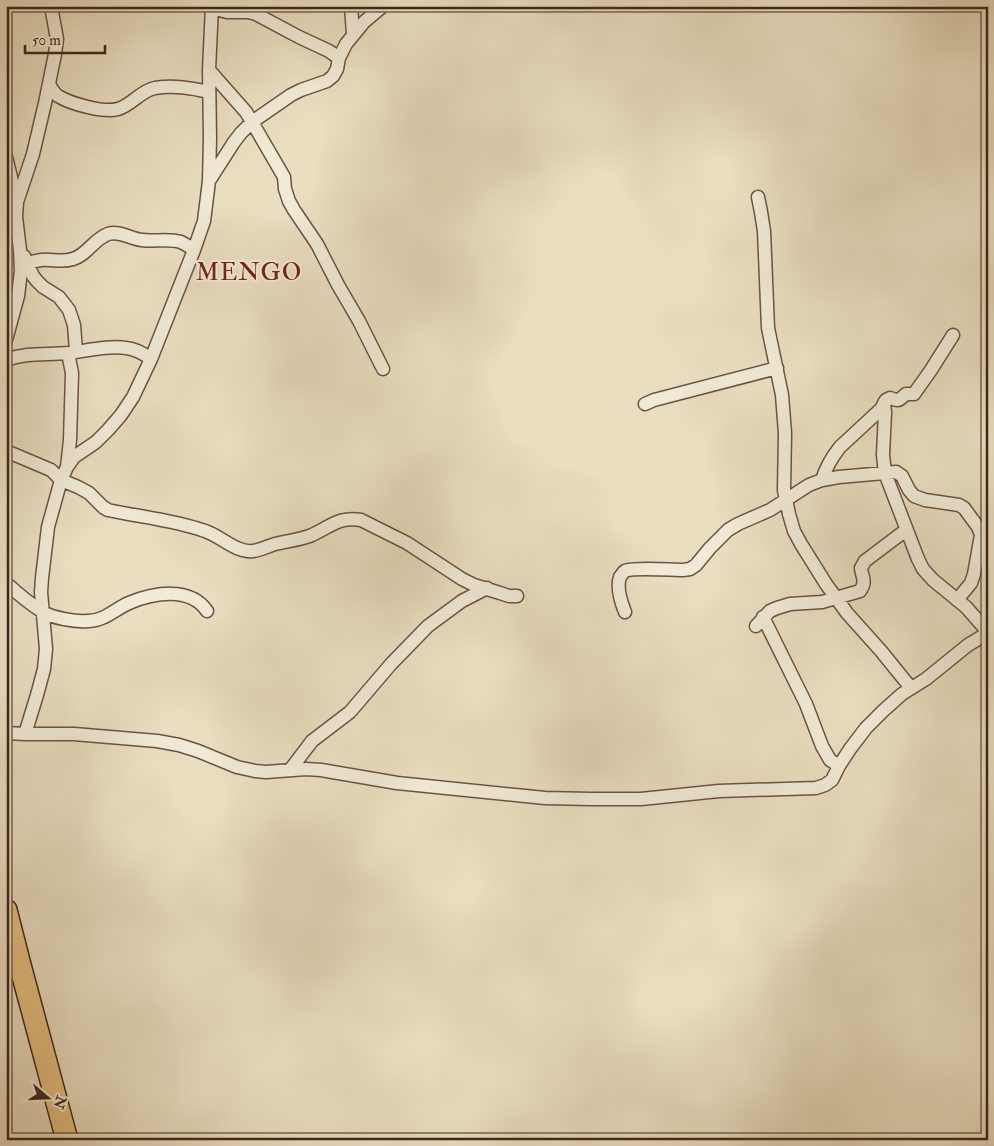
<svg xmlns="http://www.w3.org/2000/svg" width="994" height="1146" font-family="'IM FELL Double Pica',serif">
<rect width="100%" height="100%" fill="#e9dec0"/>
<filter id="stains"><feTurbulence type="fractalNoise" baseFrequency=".004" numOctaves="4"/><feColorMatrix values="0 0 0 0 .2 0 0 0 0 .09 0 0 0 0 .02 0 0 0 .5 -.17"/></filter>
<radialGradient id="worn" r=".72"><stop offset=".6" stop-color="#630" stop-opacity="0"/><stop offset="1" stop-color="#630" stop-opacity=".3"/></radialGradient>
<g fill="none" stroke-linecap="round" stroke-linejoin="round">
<g stroke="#695444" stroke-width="15">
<path id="minor" d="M 351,6 L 353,34
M 212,8 L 227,12 L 248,12 L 256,14 L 299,37 L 329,51 L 339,58
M 209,70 L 246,112 L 252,122 L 284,177 L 285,189 L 289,201 L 294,210 L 317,244 L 338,285 L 359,321 L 383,369
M 49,84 C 51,88 54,93 58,96 C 71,104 104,113 118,109 C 132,105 140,91 155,88 C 174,85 191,88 209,92
M 6,157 L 17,202
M 209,181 L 234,142 L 241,133 L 252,122 L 291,95 L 301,90 L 327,81 L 333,76 L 337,69 L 339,58 L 346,44 L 364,22 L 383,6
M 758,197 L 761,212 L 764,231 L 768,328 L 782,395 L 785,433 L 784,490 L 789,514 L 794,531 L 801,544 L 826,584 L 847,613 L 881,651 L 911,688
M 24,256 L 33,276 L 37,281 L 43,287 L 59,297 L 69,310 L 74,325 L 76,351
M 28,264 C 45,255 57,264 73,259 C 87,255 94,239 108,234 C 119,230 131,239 142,240 C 154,242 168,238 181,242 C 185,244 190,247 194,250
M 6,340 L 18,296 L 21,271 L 20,250 L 16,217 L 17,202 L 33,154 L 45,103 L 55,54 L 57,39 L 51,6
M 6,360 C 28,352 45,355 68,353 C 85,351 110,345 126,348 C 136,349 143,353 151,359
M 884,403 L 885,412 L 883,455 L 885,473 L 918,559 L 923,569 L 933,580 L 966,607 L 988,632
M 645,404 L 654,400 L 777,368
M 6,451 L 51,470 L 61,480 L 78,487 L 89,493 L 103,507 L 108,510 C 140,517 174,520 205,531 C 221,536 236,553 253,551 C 261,550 268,546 275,544 C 287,541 300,540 312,535 C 330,527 339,516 361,520 L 407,543 L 462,579 L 474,585 L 500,593 L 509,596 L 517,596
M 67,467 L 70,440 L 72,373 L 68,353
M 822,480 C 826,467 832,457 840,447 L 881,409 L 886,400 L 890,398 C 901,402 898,400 906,394 L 914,394 L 931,370 L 953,335
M 6,583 C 17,593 30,604 43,612 C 53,618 75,622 88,621 C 104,621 115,609 129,603 C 153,593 190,586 207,611
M 625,612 C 621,602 616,588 620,577 C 621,576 623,572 625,571 C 634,567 671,570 683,570 L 690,569 L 696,565 L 710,548 L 728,530 L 738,524 L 770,510 L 809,485 L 822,480 L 839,477 L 896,472 L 902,476 L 909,490 L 914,496 L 925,500 L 959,505 L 964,508 L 978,527 L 981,535 L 974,574 L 971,583 L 957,600
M 763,617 L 806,704 L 822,746 L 830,760 L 839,766
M 756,626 L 770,611 L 777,608 L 790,604 L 822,602 L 860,591 C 867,581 862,578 861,568 L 865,561 L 906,530
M 6,733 L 25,734 L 74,734 L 157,741 L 179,745 L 198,751 L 237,767 L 255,771 L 266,772 L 306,769 L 321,770 L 397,783 L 545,798 L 591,799 L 641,799 L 719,791 L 816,788 L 825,785 L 832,780 L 839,766 L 850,749 L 866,728 L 883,711 L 902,694 L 926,679 L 968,645 L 988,633
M 25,734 L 37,695 L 44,669 L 46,649 L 41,592 L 42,578 L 48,527 L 61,480 L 67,467 L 74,457 L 96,442 L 108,430 L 121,415 L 133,397 L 151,359 L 194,250 L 204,221 L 209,181 L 210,138 L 209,70 L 212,6
M 290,770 L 312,741 L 350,712 L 391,664 L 428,626 L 462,601 L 487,588
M 6,974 L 20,965"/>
</g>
<g stroke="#3e261b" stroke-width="24">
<path id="trunk" d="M 6,910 L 20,965 L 67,1140"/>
</g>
<use href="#minor" stroke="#f1ead6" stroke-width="12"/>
<use href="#trunk" stroke="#e4bf80" stroke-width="21"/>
</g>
<g text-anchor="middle" stroke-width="4" stroke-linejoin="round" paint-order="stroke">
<g font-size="24" letter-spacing="1" fill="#7a1f14" stroke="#f1ead6">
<text x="249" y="280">MENGO</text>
</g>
</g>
<rect width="994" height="1146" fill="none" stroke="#e9dec0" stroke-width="25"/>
<rect x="8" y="8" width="979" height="1131" fill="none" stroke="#3e261b" stroke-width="2.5"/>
<rect x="12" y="12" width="969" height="1121" fill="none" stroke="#3e261b"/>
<g transform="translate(48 1098) rotate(109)" stroke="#f1ead6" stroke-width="4" paint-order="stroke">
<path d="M0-4L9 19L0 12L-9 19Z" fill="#3e261b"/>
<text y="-8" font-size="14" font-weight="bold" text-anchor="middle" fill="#3e261b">N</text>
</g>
<path d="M25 45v8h80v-8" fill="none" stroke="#3e261b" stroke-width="2.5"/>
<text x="32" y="45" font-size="15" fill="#3e261b" stroke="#f1ead6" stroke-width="4" paint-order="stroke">50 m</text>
<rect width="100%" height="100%" filter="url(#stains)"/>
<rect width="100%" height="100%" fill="url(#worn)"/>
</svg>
